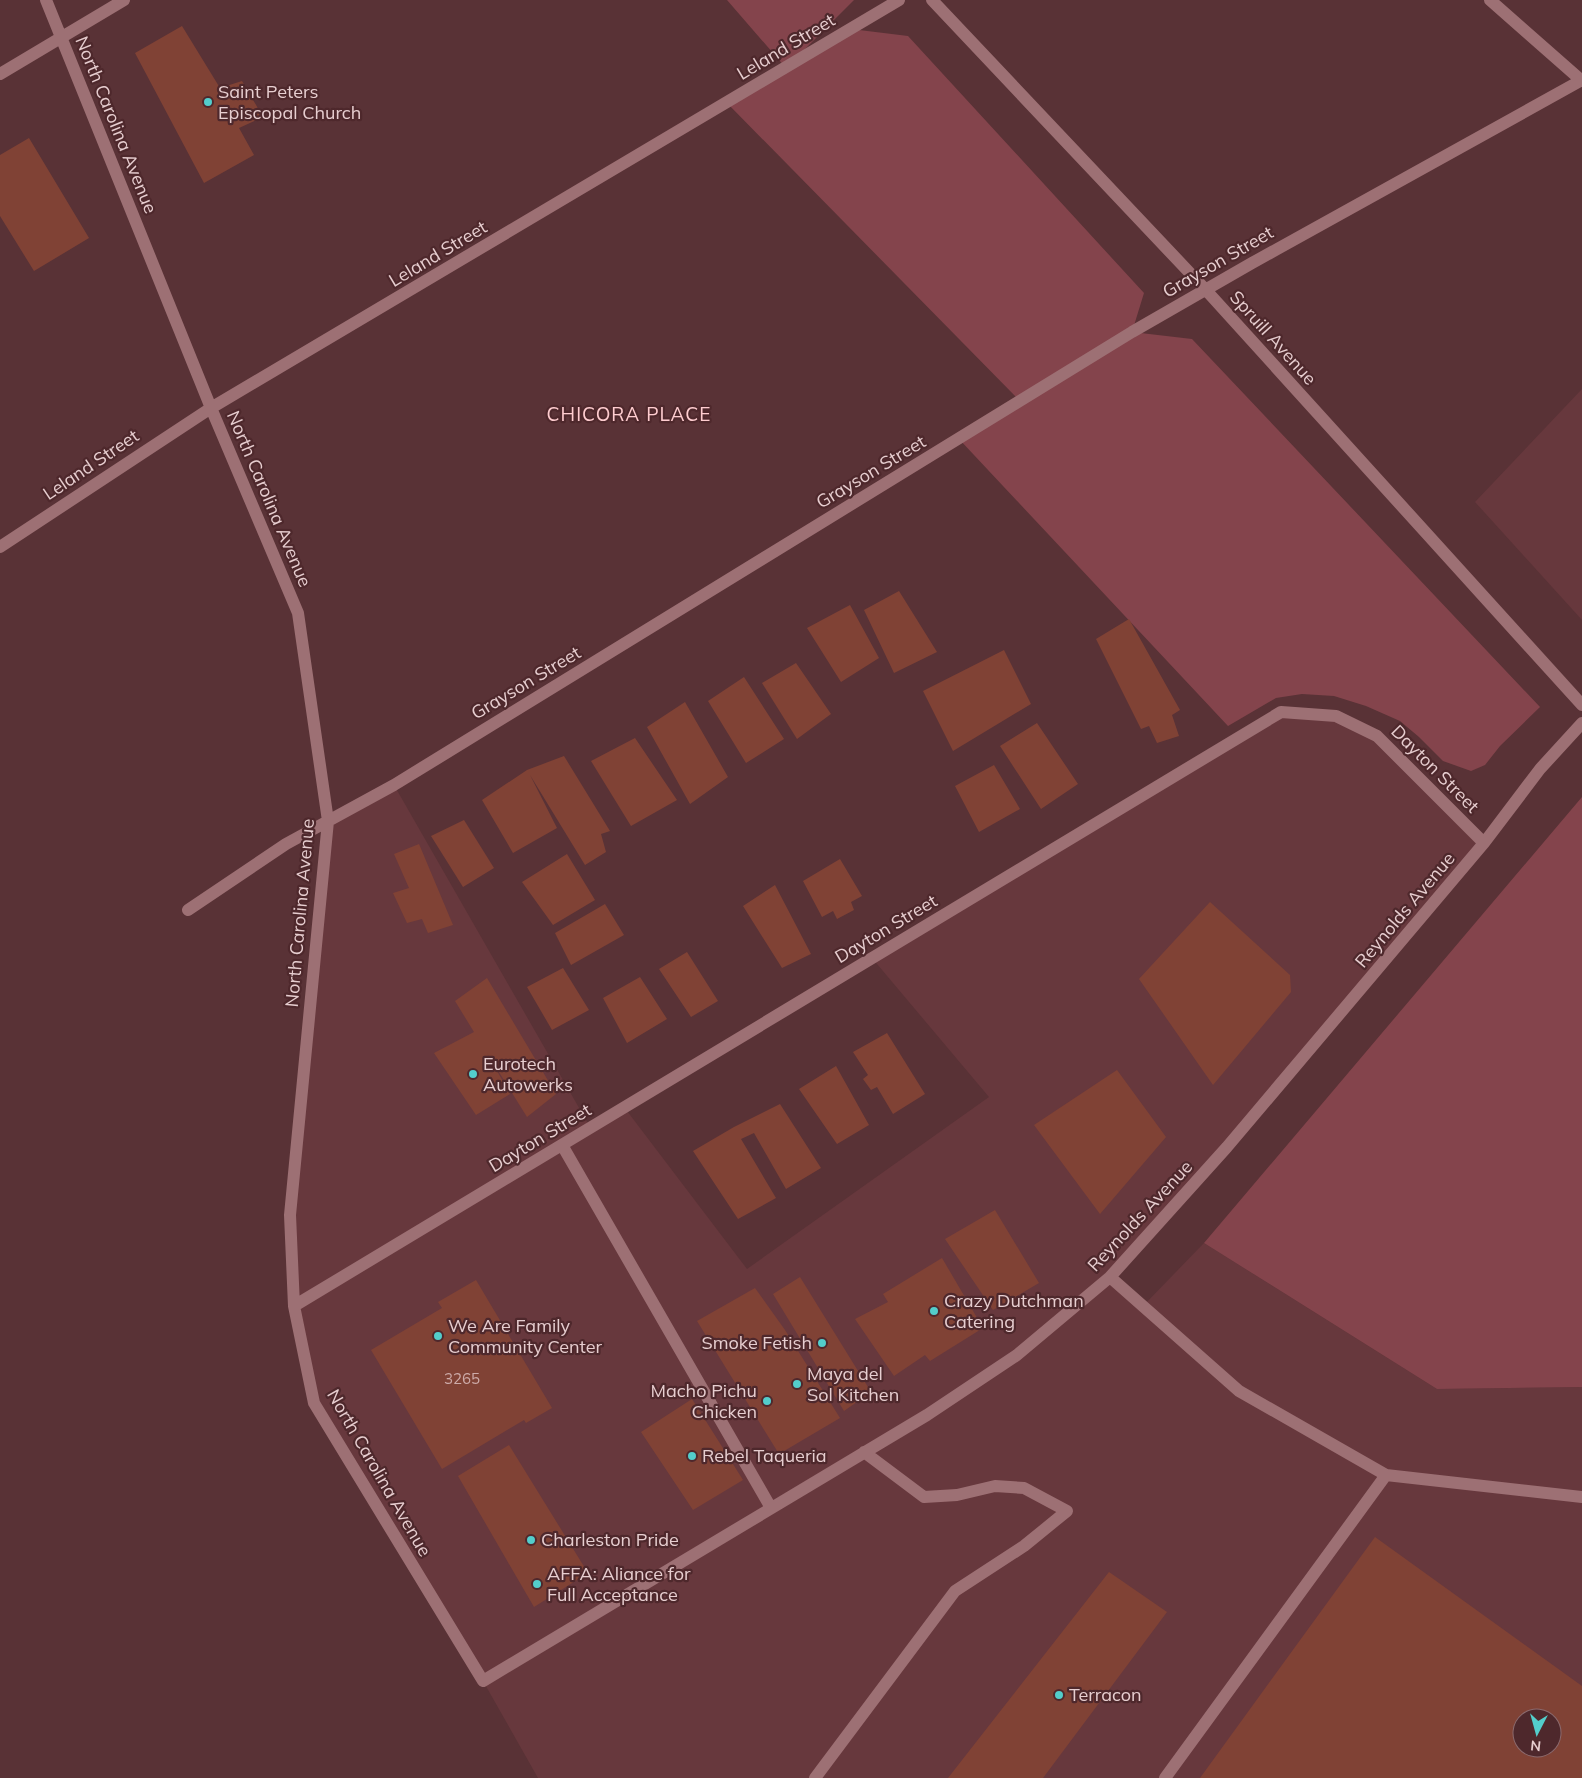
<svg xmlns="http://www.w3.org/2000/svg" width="1582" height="1778" font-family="Mulish,sans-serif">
<rect width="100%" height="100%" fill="#593236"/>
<path fill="#67383d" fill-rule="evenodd" d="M 1582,389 L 1582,620 L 1475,502 Z
M 1281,712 L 1336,716 L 1377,736 L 1484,843 L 1110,1277 L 1143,1306 L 1204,1243 L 1437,1389 L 1582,1387 L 1582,1778 L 538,1778 L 483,1681 L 314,1403 L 302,1344 L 290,1215 L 328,821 L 394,785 L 590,1127 L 624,1107 L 747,1269 L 989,1097 L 872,958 ZM 1522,1718 L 1552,1718 L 1552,1748 L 1522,1748 Z"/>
<path fill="#84444c" d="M 727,0 L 854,0 L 788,66 L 851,29 L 908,36 L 1144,293 L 1132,332 L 1192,339 L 1540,707 L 1500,746 L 1485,765 L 1471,771 L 1443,761 L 1419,737 L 1400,721 L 1366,706 L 1334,696 L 1302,694 L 1276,698 L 1228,726 L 959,439 L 1020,401 L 727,103 L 786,68 Z
M 1582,797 L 1582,1387 L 1437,1389 L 1204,1243 Z"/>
<path fill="#804235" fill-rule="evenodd" d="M 182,26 L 220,88 L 242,81 L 263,117 L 239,128 L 254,155 L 204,183 L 135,53 Z
M 29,138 L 89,238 L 34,271 L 0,216 L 0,155 Z
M 899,591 L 937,652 L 894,673 L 864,610 Z
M 850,605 L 879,658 L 841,682 L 807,628 Z
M 1129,619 L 1180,710 L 1172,715 L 1179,736 L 1157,743 L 1149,726 L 1141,729 L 1096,639 Z
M 1004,650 L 1031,704 L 953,751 L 923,691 Z
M 796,663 L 831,714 L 797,739 L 762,683 Z
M 744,677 L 784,739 L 746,763 L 708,701 Z
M 685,702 L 728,777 L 690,804 L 647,727 Z
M 1037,723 L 1078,784 L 1041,809 L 1000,746 Z
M 635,738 L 677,800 L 631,826 L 591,761 Z
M 564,756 L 610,831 L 601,834 L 606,852 L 585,865 L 530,775 L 557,828 L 513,853 L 482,800 L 527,770 Z
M 994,765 L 1020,809 L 979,832 L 955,786 Z
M 464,820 L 494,868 L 463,887 L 431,836 Z
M 419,844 L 453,925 L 428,933 L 422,919 L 407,923 L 393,893 L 409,888 L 394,854 Z
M 567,854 L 595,900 L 553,925 L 522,882 Z
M 840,859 L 862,896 L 851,902 L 854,910 L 837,919 L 833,911 L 822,917 L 803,881 Z
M 775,885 L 811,954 L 782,968 L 743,906 Z
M 1210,902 L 1290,975 L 1291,992 L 1213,1085 L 1139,979 Z
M 605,904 L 624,935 L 571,965 L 555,933 Z
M 687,952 L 718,1001 L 691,1017 L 659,969 Z
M 563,968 L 589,1010 L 552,1030 L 527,987 Z
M 640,977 L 667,1019 L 627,1043 L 603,998 Z
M 487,978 L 556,1094 L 527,1117 L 487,1053 L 510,1094 L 476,1115 L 434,1053 L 474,1032 L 455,1001 Z
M 887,1033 L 925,1094 L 893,1114 L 877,1087 L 871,1090 L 863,1079 L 868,1075 L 853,1052 Z
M 836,1066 L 869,1125 L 837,1144 L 799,1089 Z
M 1117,1070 L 1166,1137 L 1100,1214 L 1034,1125 Z
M 780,1104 L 821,1168 L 786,1189 L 754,1133 L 741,1139 L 776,1198 L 738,1219 L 693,1151 L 734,1127 Z
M 995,1210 L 1039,1283 L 993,1310 L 945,1239 Z
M 942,1258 L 983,1328 L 930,1361 L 925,1355 L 894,1376 L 855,1319 L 888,1302 L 883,1294 Z
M 800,1277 L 871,1392 L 844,1411 L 773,1294 Z
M 476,1280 L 552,1408 L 526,1423 L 524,1420 L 442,1469 L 371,1350 L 442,1308 L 438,1302 Z
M 755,1288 L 785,1330 L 840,1418 L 779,1454 L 697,1321 Z
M 692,1399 L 743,1480 L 693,1510 L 641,1432 Z
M 509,1445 L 588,1573 L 534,1607 L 458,1476 Z
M 1375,1537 L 1582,1686 L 1582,1778 L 1200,1778 ZM 1522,1718 L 1552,1718 L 1552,1748 L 1522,1748 Z
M 1109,1572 L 1167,1612 L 1043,1778 L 948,1778 Z"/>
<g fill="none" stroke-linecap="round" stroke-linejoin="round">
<path stroke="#9d7074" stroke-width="12" d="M 46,0 L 211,408 L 298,613 L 328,821 L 290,1215 L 294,1306 L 314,1403 L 483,1681 L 927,1415 L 1017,1355 L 1110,1277 L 1227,1147 L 1484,843 L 1540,769 L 1582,723
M 932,0 L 1205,289 L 1582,705
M 1490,0 L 1582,81
M 0,74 L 124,0
M 0,547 L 211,408 L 899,0
M 188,910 L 286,844 L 394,785 L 1132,332 L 1252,263 L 1582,80
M 562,1145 L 771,1508
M 1110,1277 L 1239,1391 L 1386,1475 L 1582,1497
M 294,1306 L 1281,712 L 1336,716 L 1377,736 L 1484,843
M 815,1778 L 955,1591 L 1024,1546 L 1067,1511 L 1024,1488 L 995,1486 L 957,1495 L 924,1497 L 864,1452
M 1165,1778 L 1386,1475"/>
</g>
<g fill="#53cdcb" stroke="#4e282c" stroke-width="2">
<circle cx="208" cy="102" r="5"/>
<circle cx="473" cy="1074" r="5"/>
<circle cx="934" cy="1311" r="5"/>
<circle cx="438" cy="1336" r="5"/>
<circle cx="822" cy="1343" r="5"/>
<circle cx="797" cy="1384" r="5"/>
<circle cx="767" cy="1401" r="5"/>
<circle cx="692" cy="1456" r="5"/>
<circle cx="531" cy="1540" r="5"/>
<circle cx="537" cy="1584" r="5"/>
<circle cx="1059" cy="1695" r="5"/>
</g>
<g text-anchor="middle" stroke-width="4.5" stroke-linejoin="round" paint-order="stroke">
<g font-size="15" fill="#cdaba9">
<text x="462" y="1384">3265</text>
</g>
<g font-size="18" fill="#e7ced0" stroke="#4e282c">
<text transform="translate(786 47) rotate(-31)" y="6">Leland Street</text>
<text transform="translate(116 125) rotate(68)" y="6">North Carolina Avenue</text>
<text transform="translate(438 254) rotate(-31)" y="6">Leland Street</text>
<text transform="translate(1218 262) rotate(-30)" y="6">Grayson Street</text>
<text transform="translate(1273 338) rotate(48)" y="6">Spruill Avenue</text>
<text transform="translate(91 465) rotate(-34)" y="6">Leland Street</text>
<text transform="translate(871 472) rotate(-31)" y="6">Grayson Street</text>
<text transform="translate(269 499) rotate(67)" y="6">North Carolina Avenue</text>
<text transform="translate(526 683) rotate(-31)" y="6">Grayson Street</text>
<text transform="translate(1435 769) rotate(45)" y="6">Dayton Street</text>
<text transform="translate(1405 910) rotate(-50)" y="6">Reynolds Avenue</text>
<text transform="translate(300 913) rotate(-85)" y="6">North Carolina Avenue</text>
<text transform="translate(886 929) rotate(-31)" y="6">Dayton Street</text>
<text transform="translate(540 1138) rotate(-31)" y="6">Dayton Street</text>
<text transform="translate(1140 1216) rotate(-47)" y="6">Reynolds Avenue</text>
<text transform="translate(379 1473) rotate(60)" y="6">North Carolina Avenue</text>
</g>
<g font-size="18" fill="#e7ced0" stroke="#4e282c" text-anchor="start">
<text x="218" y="98">Saint Peters<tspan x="218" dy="21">Episcopal Church</tspan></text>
<text x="483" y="1070">Eurotech<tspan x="483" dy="21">Autowerks</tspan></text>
<text x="944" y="1307">Crazy Dutchman<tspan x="944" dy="21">Catering</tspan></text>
<text x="448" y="1332">We Are Family<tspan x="448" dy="21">Community Center</tspan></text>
<text x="812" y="1349" text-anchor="end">Smoke Fetish</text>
<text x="807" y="1380">Maya del<tspan x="807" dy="21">Sol Kitchen</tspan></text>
<text x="757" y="1397" text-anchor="end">Macho Pichu<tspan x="757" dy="21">Chicken</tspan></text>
<text x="702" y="1462">Rebel Taqueria</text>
<text x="541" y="1546">Charleston Pride</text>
<text x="547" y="1580">AFFA: Aliance for<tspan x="547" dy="21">Full Acceptance</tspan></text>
<text x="1069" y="1701">Terracon</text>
</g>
<g font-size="19" letter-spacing="1" fill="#ffcdd0" stroke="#4e282c">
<text x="629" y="421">CHICORA PLACE</text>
</g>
</g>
<g transform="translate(1537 1733) rotate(186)"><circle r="24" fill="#4e282c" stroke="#8b6a6e"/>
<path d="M0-4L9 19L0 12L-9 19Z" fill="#53cdcb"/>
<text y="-8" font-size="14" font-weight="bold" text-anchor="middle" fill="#e7ced0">N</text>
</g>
</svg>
